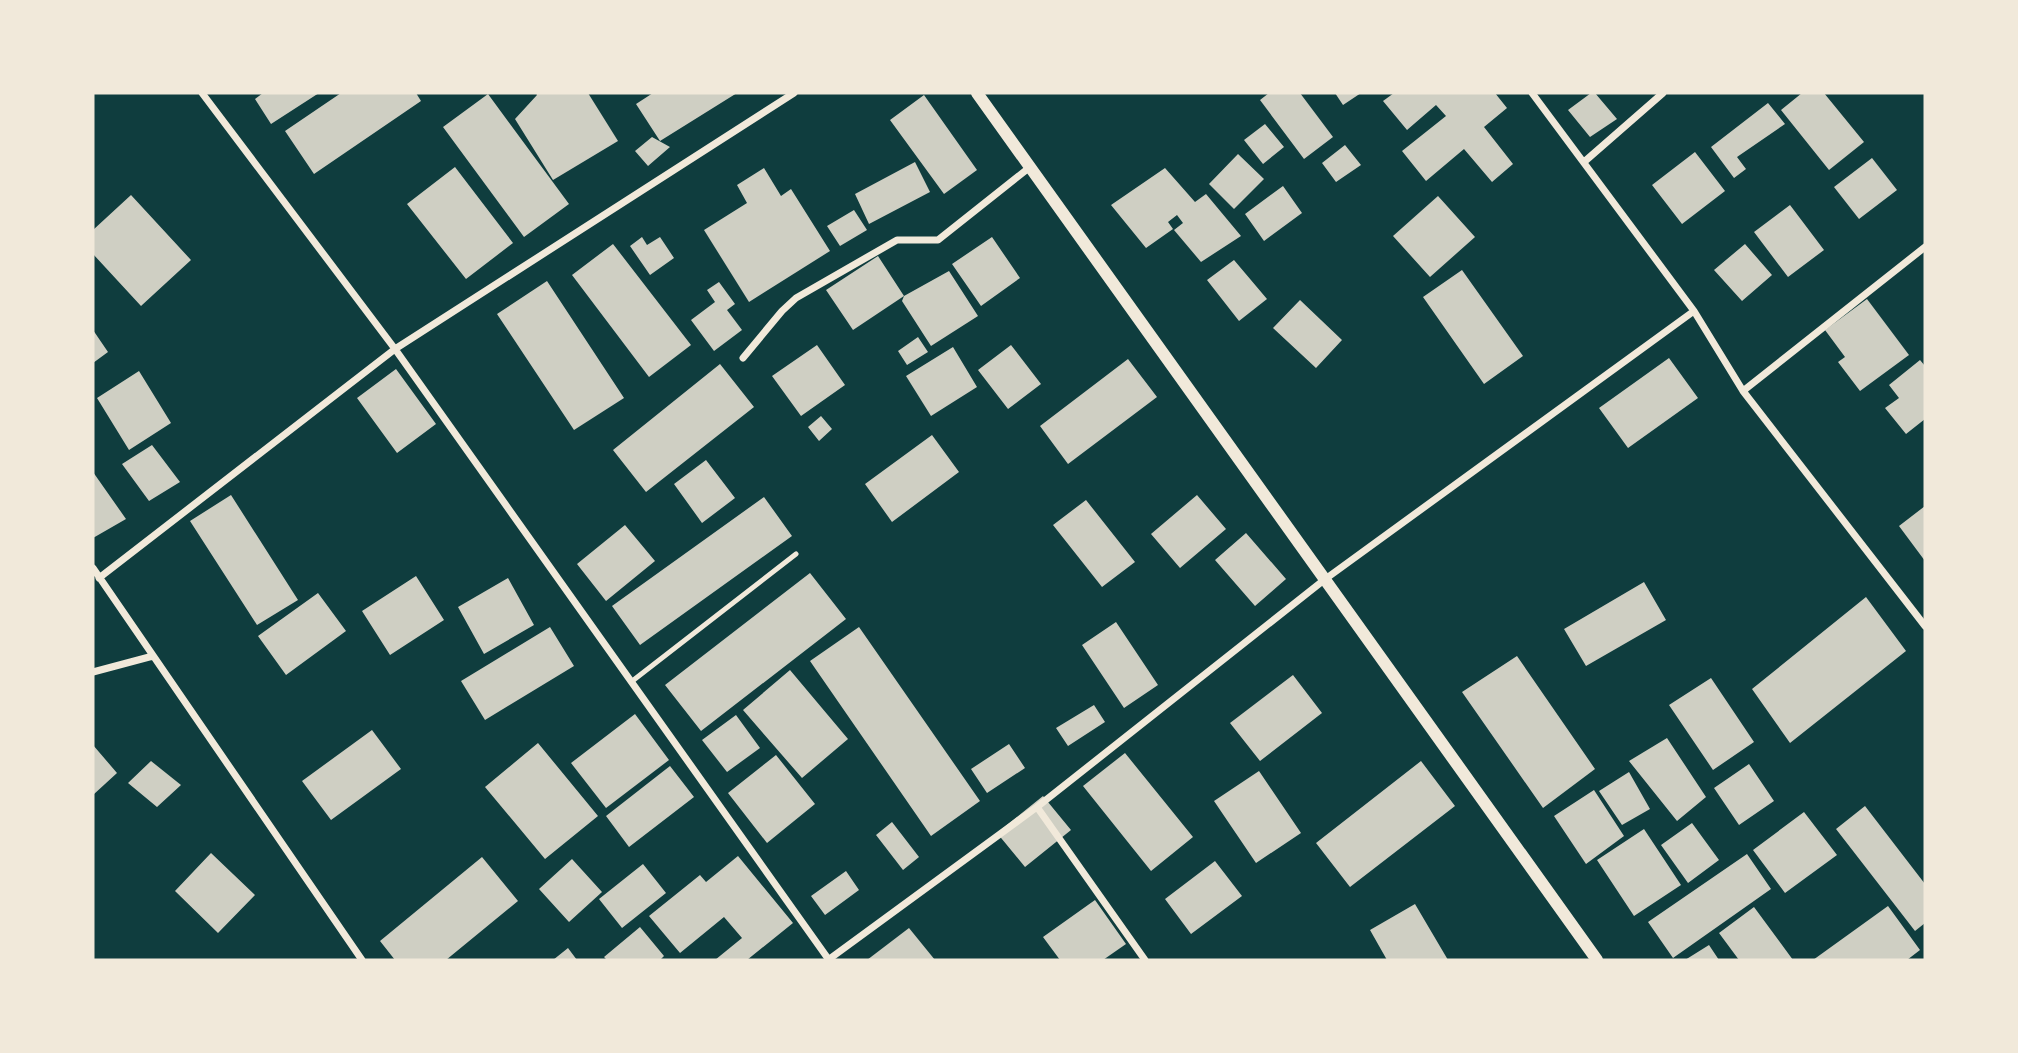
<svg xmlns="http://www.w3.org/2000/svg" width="2018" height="1053" font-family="'IBM Plex Sans',sans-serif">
<rect width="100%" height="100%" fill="#0f3d3e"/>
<path fill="#cfcfc3" d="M 263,93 L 319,93 L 271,124 L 255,99 Z
M 341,93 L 416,93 L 421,101 L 314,174 L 285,131 Z
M 536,93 L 588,93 L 618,141 L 553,180 L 515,119 L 537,95 Z
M 653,93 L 737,93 L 660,141 L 636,104 Z
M 1269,93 L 1300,93 L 1333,137 L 1304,159 L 1260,100 Z
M 1335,93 L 1361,93 L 1343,105 Z
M 1394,93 L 1495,93 L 1507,108 L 1484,127 L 1513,164 L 1492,182 L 1464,149 L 1426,181 L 1402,151 L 1446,116 L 1436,105 L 1407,130 L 1383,101 Z
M 1591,93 L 1595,93 L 1617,119 L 1590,137 L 1568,110 Z
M 1802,93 L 1824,93 L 1864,142 L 1829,170 L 1781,110 Z
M 488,94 L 569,204 L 524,237 L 443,127 Z
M 924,95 L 977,170 L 944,194 L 890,120 Z
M 1768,103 L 1785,124 L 1737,157 L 1746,169 L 1734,178 L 1711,147 Z
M 1265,124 L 1284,147 L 1263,164 L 1244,140 Z
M 652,137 L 670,147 L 648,166 L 635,151 Z
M 1345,145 L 1361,165 L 1336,182 L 1322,163 Z
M 1695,152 L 1725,191 L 1682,224 L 1652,185 Z
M 1238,154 L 1264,179 L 1234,209 L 1209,184 Z
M 1872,158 L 1897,190 L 1859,219 L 1834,187 Z
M 915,162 L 930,192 L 869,224 L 855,194 Z
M 455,167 L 513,243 L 466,279 L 407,204 Z
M 764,168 L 781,196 L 791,189 L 830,251 L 749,302 L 704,230 L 747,203 L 737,185 Z
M 1165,168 L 1195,202 L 1206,194 L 1241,236 L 1201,262 L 1174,230 L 1183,223 L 1177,215 L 1168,222 L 1173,229 L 1146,248 L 1111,205 Z
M 1283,186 L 1302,213 L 1264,241 L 1245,214 Z
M 131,195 L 191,260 L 141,306 L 93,254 L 93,230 Z
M 1438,196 L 1475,237 L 1430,277 L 1393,236 Z
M 1790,205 L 1824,250 L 1788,277 L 1754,232 Z
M 854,210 L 867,230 L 840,246 L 827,226 Z
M 642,237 L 647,245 L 660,237 L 674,258 L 650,275 L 630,246 Z
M 992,237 L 1020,278 L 981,306 L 952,264 Z
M 613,244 L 691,345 L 649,377 L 572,275 Z
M 1745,244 L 1772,275 L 1742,301 L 1714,270 Z
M 878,256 L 904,296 L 853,330 L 826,290 Z
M 1234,260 L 1267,299 L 1239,321 L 1207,280 Z
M 1462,270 L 1523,356 L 1484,384 L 1423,297 Z
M 949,271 L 978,316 L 931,346 L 902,301 L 904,296 Z
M 547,281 L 624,398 L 574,430 L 497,314 Z
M 719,282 L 735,304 L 727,310 L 742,330 L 714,351 L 691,320 L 715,302 L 707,290 Z
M 1867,299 L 1909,355 L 1860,391 L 1838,362 L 1845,357 L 1825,330 Z
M 1300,300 L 1342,340 L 1316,368 L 1273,328 Z
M 93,330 L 108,352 L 93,363 Z
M 918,337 L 928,352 L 907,365 L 898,351 Z
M 817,345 L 845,385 L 801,416 L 772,376 Z
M 1011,345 L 1041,384 L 1008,409 L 978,370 Z
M 953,347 L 977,387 L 931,416 L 906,376 Z
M 1669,358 L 1698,398 L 1628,448 L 1599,408 Z
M 1128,359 L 1157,397 L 1068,464 L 1040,426 Z
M 1920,360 L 1925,366 L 1925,419 L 1906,434 L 1885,408 L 1899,398 L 1889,385 Z
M 720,364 L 754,407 L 646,492 L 613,450 Z
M 396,369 L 436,424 L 397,453 L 357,398 Z
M 139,371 L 171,423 L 129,450 L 97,398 Z
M 821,416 L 832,429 L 819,441 L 808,427 Z
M 932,435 L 959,472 L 892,522 L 865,484 Z
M 152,445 L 180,482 L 149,501 L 122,464 Z
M 706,460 L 735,498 L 702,523 L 674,484 Z
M 93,472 L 126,519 L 93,538 Z
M 231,495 L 298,600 L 257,625 L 190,521 Z
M 1197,495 L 1226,529 L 1180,568 L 1151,534 Z
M 764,497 L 792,536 L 640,645 L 612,606 Z
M 1086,500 L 1135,562 L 1102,587 L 1053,525 Z
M 1925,506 L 1925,561 L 1899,526 Z
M 625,525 L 655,561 L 606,601 L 577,564 Z
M 1246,533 L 1286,579 L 1255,606 L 1215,560 Z
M 810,573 L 846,619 L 701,731 L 665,685 Z
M 416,576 L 444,620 L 390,655 L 362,611 Z
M 508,578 L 534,625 L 484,654 L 458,607 Z
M 1644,582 L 1666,620 L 1586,666 L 1564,629 Z
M 318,593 L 346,631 L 286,675 L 258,636 Z
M 1866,597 L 1906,651 L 1790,743 L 1752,689 Z
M 1116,622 L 1158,685 L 1124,708 L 1082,645 Z
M 550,627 L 574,666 L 485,720 L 461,681 Z
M 859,627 L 980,801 L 931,836 L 810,661 Z
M 1517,656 L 1595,769 L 1543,808 L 1462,692 Z
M 790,670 L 848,739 L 802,778 L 743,710 Z
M 1293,675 L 1322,713 L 1260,761 L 1230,723 Z
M 1711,678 L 1754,742 L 1713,770 L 1669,705 Z
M 1094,705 L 1105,722 L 1068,746 L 1056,728 Z
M 635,714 L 669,760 L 606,808 L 571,763 Z
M 736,715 L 760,748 L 727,772 L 702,740 Z
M 372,730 L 401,769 L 331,820 L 302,781 Z
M 1667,738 L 1706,797 L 1677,821 L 1629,761 Z
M 538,743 L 598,816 L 545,859 L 485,787 Z
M 1009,744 L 1025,768 L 987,793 L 971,769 Z
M 93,745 L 117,773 L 93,795 Z
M 1125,753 L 1193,837 L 1151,871 L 1083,786 Z
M 776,755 L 815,804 L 767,843 L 728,793 Z
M 151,761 L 181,785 L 157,807 L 128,783 Z
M 1421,761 L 1455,806 L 1350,887 L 1316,843 Z
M 1749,764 L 1774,801 L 1739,825 L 1714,788 Z
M 670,766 L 694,797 L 629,847 L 606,816 Z
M 1259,771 L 1301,833 L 1256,863 L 1214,801 Z
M 1629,772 L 1650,809 L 1622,825 L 1599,791 Z
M 1594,790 L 1624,836 L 1586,864 L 1554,816 Z
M 1043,796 L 1071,830 L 1025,867 L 997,833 Z
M 1865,806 L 1925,884 L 1925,923 L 1915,931 L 1836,829 Z
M 1804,812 L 1837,855 L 1785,893 L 1753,850 Z
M 892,822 L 919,857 L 903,870 L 876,835 Z
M 1692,823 L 1719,860 L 1688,883 L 1661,845 Z
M 1644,829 L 1681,885 L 1634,916 L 1597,860 Z
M 211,853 L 255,895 L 218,933 L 175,891 Z
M 1747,854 L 1771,889 L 1673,958 L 1648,922 Z
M 738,856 L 793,923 L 747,960 L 715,960 L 742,938 L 724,917 L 680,953 L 649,916 L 700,875 L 706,882 Z
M 482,857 L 518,901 L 446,960 L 395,960 L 380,941 Z
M 572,859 L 602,892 L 569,922 L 539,889 Z
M 1215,861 L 1242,896 L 1191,934 L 1165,899 Z
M 643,864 L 666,893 L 622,928 L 599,899 Z
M 846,871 L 859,890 L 825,915 L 811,896 Z
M 1095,900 L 1126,944 L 1103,960 L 1060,960 L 1043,937 Z
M 1415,904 L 1448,960 L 1387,960 L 1370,930 Z
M 1888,906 L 1920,950 L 1907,960 L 1813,960 Z
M 1754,907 L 1793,960 L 1739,960 L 1719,933 Z
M 640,927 L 664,956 L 660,960 L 607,960 L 604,957 Z
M 909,928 L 935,960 L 867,960 Z
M 1709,945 L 1719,960 L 1685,960 Z
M 568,948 L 577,960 L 553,960 Z"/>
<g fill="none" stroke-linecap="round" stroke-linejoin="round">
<path stroke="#f1e9da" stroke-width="5" d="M 631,682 L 796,554"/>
<path stroke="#f1e9da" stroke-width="7" d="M 202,93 L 395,349 L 829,960
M 1532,93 L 1694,311 L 1743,391 L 1925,626
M 1584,162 L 1663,93
M 743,358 L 782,311 L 796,298 L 897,240 L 938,240 L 1030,167
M 1743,391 L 1925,247
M 93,568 L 362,960
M 99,578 L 395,349 L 794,93
M 93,672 L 153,656
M 1037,807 L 1145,960
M 828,960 L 1037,807 L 1324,580 L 1694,311"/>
<path stroke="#f1e9da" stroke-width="12" d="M 977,93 L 1597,960"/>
</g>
<rect width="2018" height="1053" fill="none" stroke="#f1e9da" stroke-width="189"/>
</svg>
